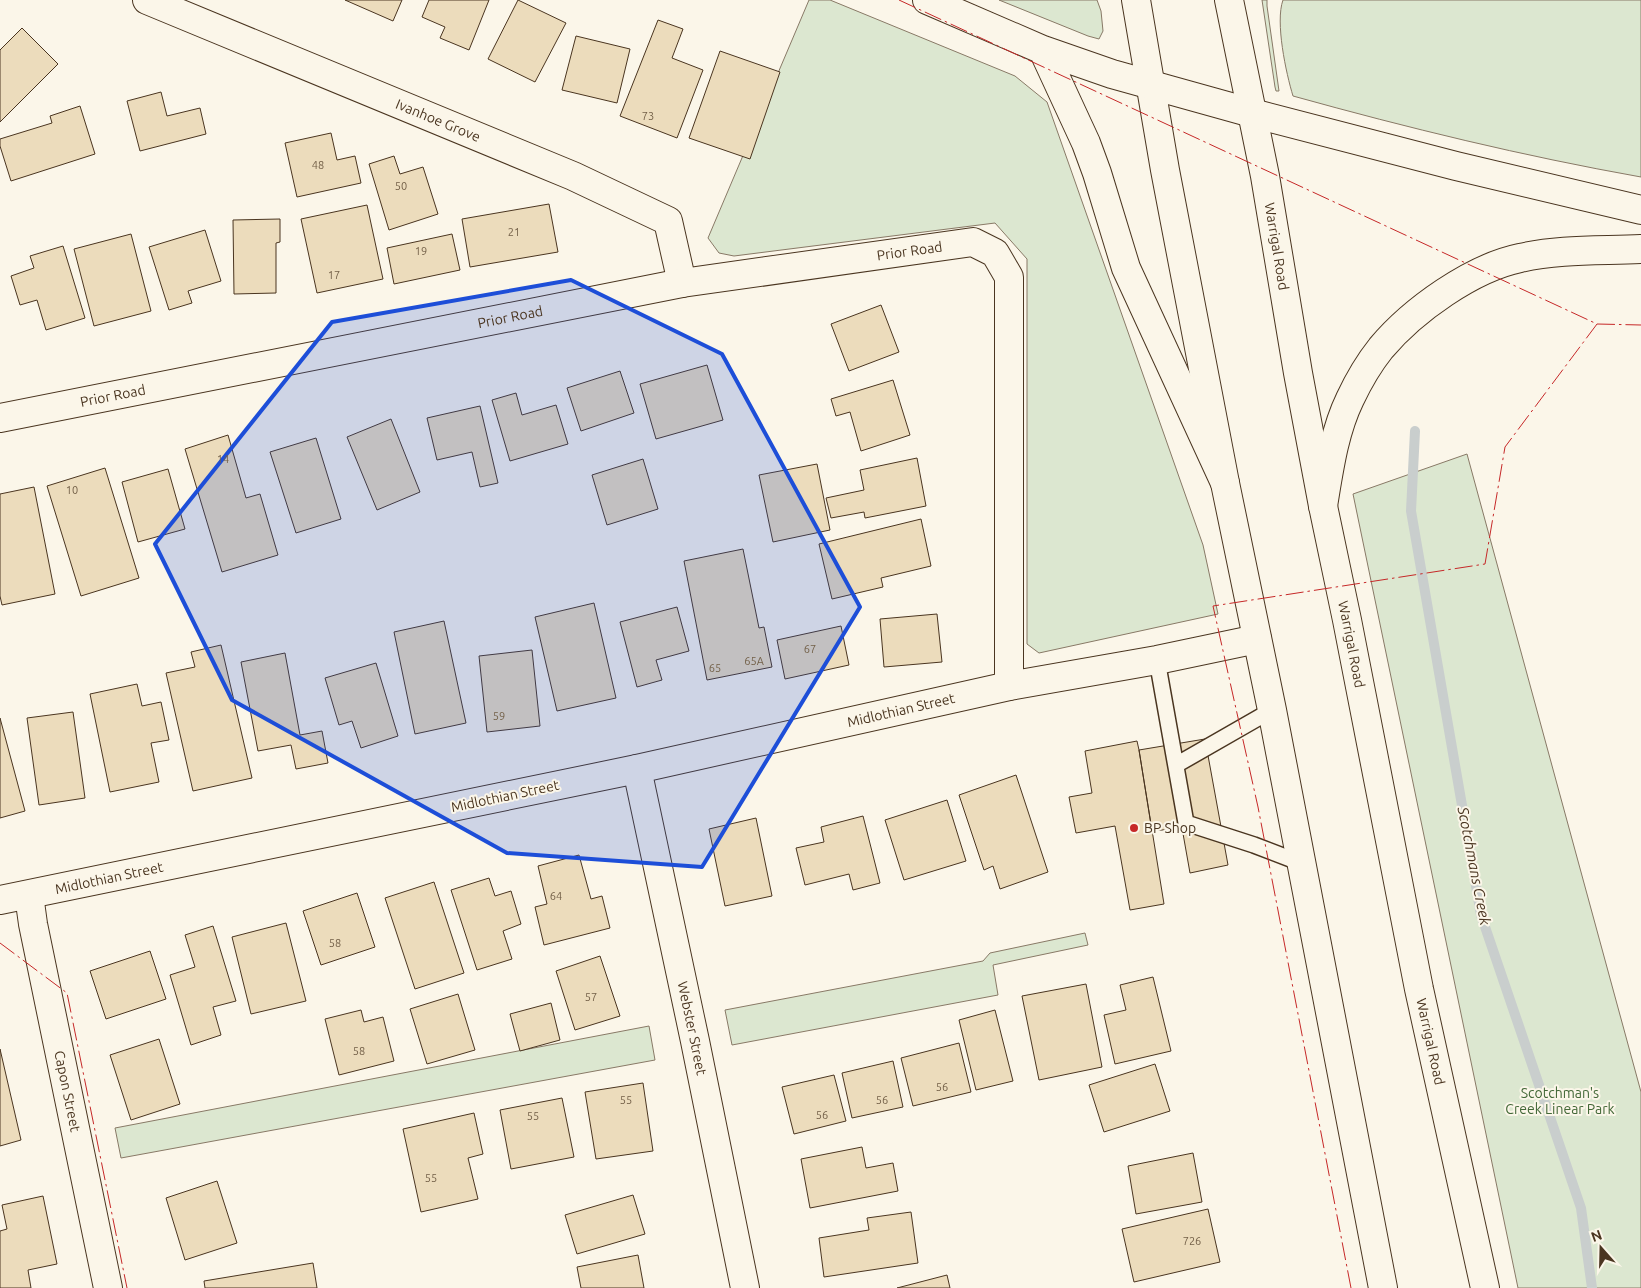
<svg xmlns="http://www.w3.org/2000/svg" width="1641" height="1288" font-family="Ubuntu,sans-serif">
<rect width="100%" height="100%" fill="#fbf6e9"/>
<path fill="#dce7d0" stroke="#887966" d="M 809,0 L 830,0 L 1015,76 L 1047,102 L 1203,545 L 1218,614 L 1039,653 L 1027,644 L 1027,259 L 995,223 L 734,256 L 719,253 L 708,238 Z
M 999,0 L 1097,0 L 1101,11 L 1103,31 L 1099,39 L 1088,36 Z
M 1262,0 L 1267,0 L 1267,6 L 1279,91 L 1276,91 L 1275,87 Z
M 1283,0 L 1641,0 L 1641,177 C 1523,156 1408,128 1293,96 C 1286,73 1275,22 1283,0 Z
M 1467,454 L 1641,1092 L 1641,1288 L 1518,1288 L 1353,494 Z
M 1085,933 L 1088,945 L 993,965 L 998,995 L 732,1045 L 725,1010 L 983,961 L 990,953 Z
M 649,1026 L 655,1060 L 121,1158 L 115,1128 Z"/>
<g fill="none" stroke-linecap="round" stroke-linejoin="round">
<path stroke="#c9cecd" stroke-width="10" d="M 1415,431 L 1411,511 L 1481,915 L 1581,1208 L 1592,1288"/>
</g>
<path fill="#ecdcbc" stroke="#4a3520" d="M 345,0 L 402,0 L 393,21 Z
M 429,0 L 489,0 L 469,50 L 440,38 L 445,27 L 422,17 Z
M 518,0 L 566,23 L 535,82 L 488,59 Z
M 658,20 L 683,29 L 672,58 L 703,70 L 677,138 L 620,116 Z
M 22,28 L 58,64 L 0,122 L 0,50 Z
M 576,36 L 630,49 L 617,103 L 562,90 Z
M 720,51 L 780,72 L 750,159 L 689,138 Z
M 161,92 L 167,116 L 200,108 L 206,134 L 140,151 L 127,101 Z
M 80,106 L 95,154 L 11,181 L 0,146 L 0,139 L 52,123 L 50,116 Z
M 331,133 L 337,160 L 355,156 L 361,183 L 297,197 L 285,143 Z
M 394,156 L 400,174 L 423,167 L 438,214 L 389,230 L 369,164 Z
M 549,204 L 558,252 L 470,267 L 462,219 Z
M 367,205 L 383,279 L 317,293 L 301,219 Z
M 280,219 L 280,242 L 276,243 L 276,293 L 234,294 L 233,220 Z
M 205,230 L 221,281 L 188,291 L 192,303 L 169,310 L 149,247 Z
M 131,234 L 151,311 L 94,326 L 74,249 Z
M 452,234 L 460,270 L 394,284 L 387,248 Z
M 63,246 L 85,318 L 46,330 L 37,300 L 20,305 L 11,276 L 34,268 L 30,256 Z
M 881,305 L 899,352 L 849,371 L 831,324 Z
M 707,365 L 723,420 L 656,439 L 640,384 Z
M 620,371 L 634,413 L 581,431 L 567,388 Z
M 893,380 L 910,435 L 861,451 L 850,412 L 836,416 L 831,399 Z
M 516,393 L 522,415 L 556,405 L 568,444 L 510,461 L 492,400 Z
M 480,406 L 498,483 L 480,487 L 472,452 L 437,460 L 427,418 Z
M 391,419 L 420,492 L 377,510 L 347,437 Z
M 228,435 L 246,498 L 260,494 L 278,555 L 222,572 L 185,449 Z
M 316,438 L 341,519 L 296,533 L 270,452 Z
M 917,458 L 926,506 L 865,518 L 864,512 L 831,518 L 826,498 L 864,490 L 860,470 Z
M 643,459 L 658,509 L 607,525 L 592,475 Z
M 817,464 L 830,530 L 773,542 L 759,475 Z
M 105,468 L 139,578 L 81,596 L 47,486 Z
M 168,469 L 185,529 L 138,542 L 122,482 Z
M 34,487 L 55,594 L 2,605 L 0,596 L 0,494 Z
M 921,519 L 931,566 L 881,578 L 883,587 L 832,599 L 819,544 Z
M 743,549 L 759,628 L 764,627 L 772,667 L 707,680 L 684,561 Z
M 594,603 L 616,698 L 557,711 L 535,617 Z
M 677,607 L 689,651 L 656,660 L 662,680 L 637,687 L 620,622 Z
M 937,614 L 942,662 L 884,667 L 880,619 Z
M 444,621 L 466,723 L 415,734 L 394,632 Z
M 841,626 L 849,665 L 785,679 L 777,640 Z
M 221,645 L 252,778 L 193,791 L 166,673 L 195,667 L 191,652 Z
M 532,650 L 540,726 L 487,732 L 479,656 Z
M 285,653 L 300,735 L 322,731 L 328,763 L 296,769 L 291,745 L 258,751 L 241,662 Z
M 376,663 L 398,736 L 361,748 L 352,721 L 339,725 L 325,678 Z
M 137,684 L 142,706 L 161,702 L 169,740 L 151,743 L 159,782 L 110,792 L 90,694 Z
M 73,712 L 85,798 L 39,805 L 27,718 Z
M 0,718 L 25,811 L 0,818 Z
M 1205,739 L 1228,865 L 1190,873 L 1182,828 L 1152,831 L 1139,750 Z
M 1137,741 L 1139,750 L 1164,904 L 1130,910 L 1115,826 L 1076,833 L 1069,797 L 1092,793 L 1085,751 Z
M 1016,775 L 1048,872 L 1000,889 L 993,866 L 984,870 L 959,795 Z
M 947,800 L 966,861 L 904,880 L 885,820 Z
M 863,816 L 880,883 L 853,890 L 849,874 L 805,885 L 796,848 L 824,842 L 821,827 Z
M 756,818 L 772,896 L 725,906 L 709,829 Z
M 579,855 L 591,899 L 602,896 L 610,928 L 544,945 L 535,907 L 547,904 L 538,866 Z
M 489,878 L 495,896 L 511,891 L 521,924 L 503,931 L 512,959 L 477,970 L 451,890 Z
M 434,882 L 464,973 L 415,989 L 385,898 Z
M 357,893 L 375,947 L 321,965 L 303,911 Z
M 286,923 L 306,1001 L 251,1014 L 232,937 Z
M 213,926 L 236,1001 L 213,1007 L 221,1035 L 191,1045 L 170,975 L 195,967 L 185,935 Z
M 150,951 L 166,999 L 106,1019 L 90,971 Z
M 600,956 L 620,1016 L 575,1030 L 556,971 Z
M 1153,977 L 1171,1051 L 1115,1064 L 1104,1015 L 1126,1010 L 1120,985 Z
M 1086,984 L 1102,1067 L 1039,1080 L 1022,996 Z
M 458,994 L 475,1050 L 427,1064 L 410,1009 Z
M 551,1003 L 560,1040 L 520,1051 L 510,1014 Z
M 361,1010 L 364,1022 L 383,1017 L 394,1061 L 339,1075 L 325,1019 Z
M 995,1010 L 1013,1081 L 976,1090 L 959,1020 Z
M 159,1039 L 180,1104 L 131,1120 L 110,1055 Z
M 959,1043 L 971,1092 L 913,1106 L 901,1058 Z
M 0,1049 L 21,1140 L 0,1146 Z
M 893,1061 L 903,1107 L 852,1118 L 842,1073 Z
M 1155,1064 L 1170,1111 L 1104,1132 L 1089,1085 Z
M 834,1075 L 846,1121 L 794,1134 L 782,1087 Z
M 643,1083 L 653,1151 L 596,1159 L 585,1092 Z
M 562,1098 L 574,1157 L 511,1169 L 500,1110 Z
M 474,1113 L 483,1154 L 468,1158 L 478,1199 L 421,1212 L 403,1129 Z
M 862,1147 L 866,1168 L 893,1163 L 898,1191 L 810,1208 L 801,1159 Z
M 1193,1153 L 1202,1202 L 1136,1214 L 1128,1166 Z
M 217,1181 L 237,1243 L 185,1260 L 166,1198 Z
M 633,1195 L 645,1234 L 577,1254 L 565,1215 Z
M 43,1196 L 57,1264 L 28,1270 L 31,1288 L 0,1288 L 0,1231 L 7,1229 L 2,1205 Z
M 1208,1209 L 1220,1262 L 1134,1282 L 1122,1229 Z
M 911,1212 L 918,1263 L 824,1277 L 819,1238 L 869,1230 L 867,1218 Z
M 638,1255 L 644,1288 L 581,1288 L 577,1267 Z
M 313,1263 L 317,1288 L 205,1288 L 204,1281 Z
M 947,1275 L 950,1288 L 897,1288 Z"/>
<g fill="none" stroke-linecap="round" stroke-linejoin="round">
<g stroke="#4a3520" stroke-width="18">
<path id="service" d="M 1157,660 L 1186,823 L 1254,845 L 1301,863
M 1176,765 L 1272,710"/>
</g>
<g stroke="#4a3520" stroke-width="30">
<g id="minor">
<path id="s1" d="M 147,0 L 573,176 L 668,221 L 682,283"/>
<path id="s2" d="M 0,418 L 682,283 L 973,242 L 995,253 L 1009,277 L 1009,686 L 637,769 L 0,900"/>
<path d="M 1009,686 L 1157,660 L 1257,639"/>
<path id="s3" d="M 637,769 L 695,1041 L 745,1288"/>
<path id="s4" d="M 29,895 L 33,924 L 108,1288"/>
</g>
</g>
<g stroke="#4a3520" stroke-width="30">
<g id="trunk">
<path d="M 1136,0 L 1165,170 L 1225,483 L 1272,710 L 1383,1288"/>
<path id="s5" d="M 1229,0 L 1265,176 L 1298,373 L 1323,506 L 1347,620 L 1419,989 L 1485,1288"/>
</g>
</g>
<g stroke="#4a3520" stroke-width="30">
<path id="motorway" d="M 927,0 L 1043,50 L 1112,74 L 1252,113 L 1456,166 L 1641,210
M 1043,50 L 1086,143 L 1097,173 L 1126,268 L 1225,483
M 1323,506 C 1329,470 1334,432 1350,399 C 1358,382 1369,363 1381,348 C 1413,310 1472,268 1520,258 C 1559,249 1601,251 1641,249"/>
</g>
<use href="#service" stroke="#fbf6e9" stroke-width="15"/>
<use href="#minor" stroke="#fbf6e9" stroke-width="28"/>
<use href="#trunk" stroke="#fbf6e9" stroke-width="28"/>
<use href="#motorway" stroke="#fbf6e9" stroke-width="28"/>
<path stroke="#c62828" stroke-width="1" stroke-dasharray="18 4 2.5 4" stroke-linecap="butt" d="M 899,0 L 1597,324 L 1641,325
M 0,943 L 67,993 L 127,1288
M 1351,1288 L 1258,807 L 1213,606 L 1485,564 L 1505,447 L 1597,324"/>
</g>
<path fill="#1d4ed8" fill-opacity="0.2" stroke="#1d4ed8" stroke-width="4" stroke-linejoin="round" d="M 571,280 L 722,354 L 860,607 L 702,867 L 507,853 L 232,700 L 155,544 L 332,322 Z"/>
<circle fill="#c62828" stroke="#fbf6e9" stroke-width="2" cx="1134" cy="828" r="5"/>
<g text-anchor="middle" stroke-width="4" stroke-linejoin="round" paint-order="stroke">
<g font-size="11" fill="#725f47">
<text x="648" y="120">73</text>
<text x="318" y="169">48</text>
<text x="401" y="190">50</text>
<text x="514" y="236">21</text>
<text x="421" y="255">19</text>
<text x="334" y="279">17</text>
<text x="223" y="463">14</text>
<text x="72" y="494">10</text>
<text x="810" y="653">67</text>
<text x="754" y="665">65A</text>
<text x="715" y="672">65</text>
<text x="499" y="720">59</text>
<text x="556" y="900">64</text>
<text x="335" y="947">58</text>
<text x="591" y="1001">57</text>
<text x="359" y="1055">58</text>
<text x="942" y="1091">56</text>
<text x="626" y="1104">55</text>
<text x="882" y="1104">56</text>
<text x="822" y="1119">56</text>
<text x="533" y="1120">55</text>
<text x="431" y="1182">55</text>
<text x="1192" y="1245">726</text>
</g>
<g font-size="14" fill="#4a3520" stroke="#fbf6e9">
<text dy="5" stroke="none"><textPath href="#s1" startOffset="315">Ivanhoe Grove</textPath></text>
<text dy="5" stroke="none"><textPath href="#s5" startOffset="251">Warrigal Road</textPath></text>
<text dy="5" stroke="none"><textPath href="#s2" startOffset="925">Prior Road</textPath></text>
<text dy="5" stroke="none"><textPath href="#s2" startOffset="520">Prior Road</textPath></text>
<text dy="5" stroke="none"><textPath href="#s2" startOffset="115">Prior Road</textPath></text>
<text dy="5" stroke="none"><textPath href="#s5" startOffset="656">Warrigal Road</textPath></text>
<text transform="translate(901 710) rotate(-13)" y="5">Midlothian Street</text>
<text transform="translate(505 796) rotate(-12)" y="5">Midlothian Street</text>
<text transform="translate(109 878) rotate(-12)" y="5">Midlothian Street</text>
<text dy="5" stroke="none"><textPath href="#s3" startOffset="265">Webster Street</textPath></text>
<text dy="5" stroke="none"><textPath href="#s5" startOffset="1061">Warrigal Road</textPath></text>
<text dy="5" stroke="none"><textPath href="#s4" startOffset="200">Capon Street</textPath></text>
</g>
<g font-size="14" fill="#4a3520" stroke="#fbf6e9" text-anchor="start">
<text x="1144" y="833">BP Shop</text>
</g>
<g font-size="14" fill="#436837" stroke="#fbf6e9">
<text x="1560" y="1098">Scotchman's<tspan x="1560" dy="16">Creek Linear Park</tspan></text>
</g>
<g font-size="15" font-style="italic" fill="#4a3520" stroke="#fbf6e9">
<text transform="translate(1474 866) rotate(79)" y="5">Scotchmans Creek</text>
</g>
</g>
<g transform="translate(1601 1248) rotate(340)" stroke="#fbf6e9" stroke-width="4" paint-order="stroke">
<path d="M0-4L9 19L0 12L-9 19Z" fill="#4a3520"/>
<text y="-8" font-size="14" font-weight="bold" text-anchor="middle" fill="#4a3520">N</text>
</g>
</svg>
